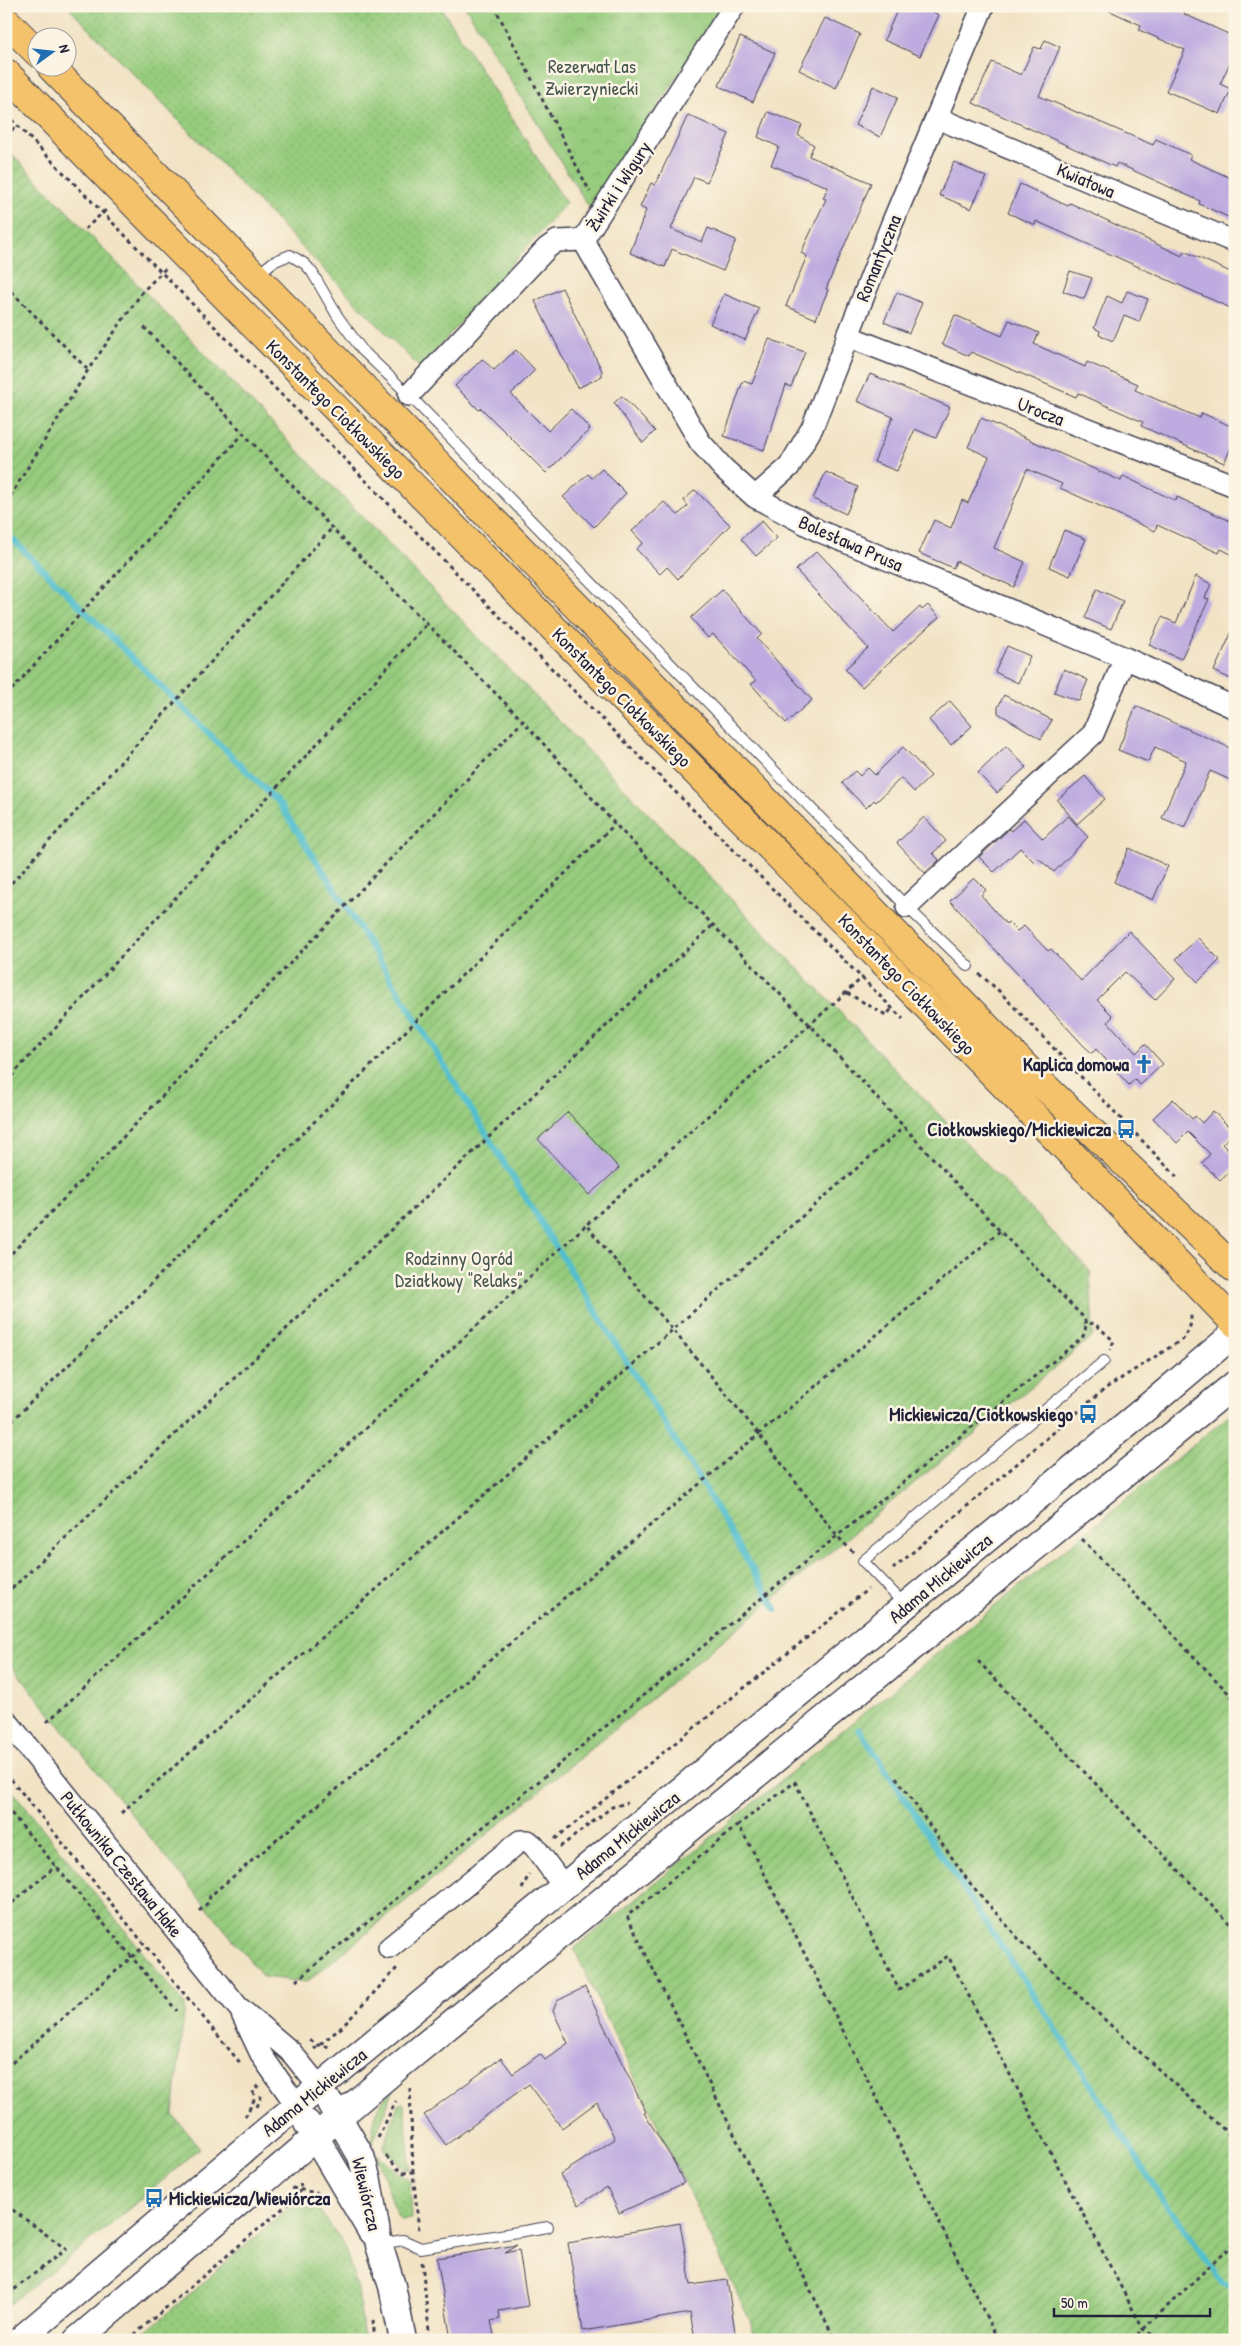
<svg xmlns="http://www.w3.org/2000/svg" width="1241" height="2346" font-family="'Patrick Hand',sans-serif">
<defs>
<pattern id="grass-dots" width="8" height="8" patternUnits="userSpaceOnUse" patternTransform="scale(1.25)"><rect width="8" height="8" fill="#97cc7e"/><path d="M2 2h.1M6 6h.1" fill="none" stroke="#82af6e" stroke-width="1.8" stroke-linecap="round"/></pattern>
<pattern id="park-crowns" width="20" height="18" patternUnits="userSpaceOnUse" patternTransform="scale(1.25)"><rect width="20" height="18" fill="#97cc7e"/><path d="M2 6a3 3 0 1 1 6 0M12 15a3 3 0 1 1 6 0" fill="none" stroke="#82af6e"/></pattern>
<pattern id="garden-furrows" width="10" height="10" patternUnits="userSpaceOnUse" patternTransform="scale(1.25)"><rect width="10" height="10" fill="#97cc7e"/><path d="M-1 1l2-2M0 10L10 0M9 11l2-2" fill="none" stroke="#82af6e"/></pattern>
</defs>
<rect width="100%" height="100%" fill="#fcf5e5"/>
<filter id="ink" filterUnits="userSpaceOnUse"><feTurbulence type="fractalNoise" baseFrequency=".02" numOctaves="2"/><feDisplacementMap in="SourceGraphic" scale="10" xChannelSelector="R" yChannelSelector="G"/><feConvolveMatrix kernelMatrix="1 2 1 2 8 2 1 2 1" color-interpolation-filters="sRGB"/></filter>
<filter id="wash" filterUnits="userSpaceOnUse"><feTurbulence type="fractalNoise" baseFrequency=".0096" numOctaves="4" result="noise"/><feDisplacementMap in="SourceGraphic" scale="20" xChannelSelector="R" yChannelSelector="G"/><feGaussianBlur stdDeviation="1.12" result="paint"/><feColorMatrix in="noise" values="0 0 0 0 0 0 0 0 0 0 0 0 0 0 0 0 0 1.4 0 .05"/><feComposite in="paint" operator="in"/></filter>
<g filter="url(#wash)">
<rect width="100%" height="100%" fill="#f2e3c5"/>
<path fill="url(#grass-dots)" stroke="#5c775c" d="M 67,6 L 440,6 L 566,203 L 420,368 Z
M 393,2091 L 374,2140 L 371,2142 C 374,2123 375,2101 393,2091 Z
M 403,2103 L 405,2110 L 410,2169 L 405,2169 L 383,2149 L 398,2105 Z
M 377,2154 L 410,2182 L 412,2219 L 401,2220 L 396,2214 Z
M 294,2204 L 319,2210 L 343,2243 L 358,2290 L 364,2340 L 136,2340 Z"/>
<path fill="url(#park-crowns)" stroke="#5c775c" d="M 465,6 L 724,6 L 590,209 Z"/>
<path fill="url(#garden-furrows)" stroke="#5c775c" d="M 6,148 L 1090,1271 L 1093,1336 L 307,1982 L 263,1977 L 6,1659 Z
M 1235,1411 L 1235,2340 L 753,2340 L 751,2323 L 574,1949 Z
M 6,1783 L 185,2005 L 173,2115 L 200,2148 L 131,2208 L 6,2307 Z"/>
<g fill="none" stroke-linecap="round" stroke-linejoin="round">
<path stroke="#53bfce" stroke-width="6" d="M 6,533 L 278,802 L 342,900 L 698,1477 L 776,1609
M 859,1729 L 1063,2040 L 1161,2197 L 1222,2282 L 1235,2290"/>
</g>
<g id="blocks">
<path fill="#beabe0" d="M 899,6 L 921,6 L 939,15 L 920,56 L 884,40 Z
M 1099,6 L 1187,6 L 1184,14 L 1235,37 L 1235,52 L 1220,84 L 1231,89 L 1220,114 L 1166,91 L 1185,50 L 1139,30 L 1141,25 Z
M 825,18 L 860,34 L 836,88 L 799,70 Z
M 740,37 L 775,53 L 753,102 L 719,86 Z
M 1045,40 L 1060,47 L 1039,96 L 1153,145 L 1156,139 L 1191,155 L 1189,159 L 1235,180 L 1235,220 L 1199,204 L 1200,201 L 1117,163 L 1115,167 L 973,103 L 992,62 L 1021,75 L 1034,47 L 1041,49 Z
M 873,86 L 898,97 L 880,137 L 855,125 Z
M 768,112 L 802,125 L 798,135 L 814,145 L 809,156 L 871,183 L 826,289 L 828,290 L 816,319 L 786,306 L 807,256 L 801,253 L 826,199 L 823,198 L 828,187 L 771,165 L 779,147 L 758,137 Z
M 688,115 L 729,134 L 707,182 L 694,177 L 671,229 L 702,242 L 708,228 L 736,240 L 723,271 L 672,249 L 665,267 L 630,253 L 646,210 L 640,207 L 651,183 L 655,185 Z
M 954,162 L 986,177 L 971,209 L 939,195 Z
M 1020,184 L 1068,206 L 1070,203 L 1182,256 L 1184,251 L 1235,274 L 1235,310 L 1036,221 L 1035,225 L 1008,213 Z
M 1070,271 L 1092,278 L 1084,299 L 1063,291 Z
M 562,288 L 602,371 L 602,376 L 578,388 L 535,301 Z
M 1127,291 L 1148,299 L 1139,322 L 1124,316 L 1113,341 L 1099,335 L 1100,331 L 1094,328 L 1107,296 L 1122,303 Z
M 897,292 L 922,303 L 909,333 L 884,322 Z
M 724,294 L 759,309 L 745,340 L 710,324 Z
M 955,315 L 1002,336 L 1009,320 L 1039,333 L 1034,344 L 1085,367 L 1087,362 L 1138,384 L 1135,390 L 1200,418 L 1202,413 L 1235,428 L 1235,439 L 1224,463 L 1141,426 L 1143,422 L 1078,393 L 1076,397 L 971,352 L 969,356 L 942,344 Z
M 769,339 L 805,352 L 791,387 L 786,385 L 764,450 L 724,436 L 743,381 L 752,384 Z
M 516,350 L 535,370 L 511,394 L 548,431 L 571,409 L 590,429 L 546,473 L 481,408 L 479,410 L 455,386 L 482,359 L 494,370 Z
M 870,374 L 950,407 L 936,438 L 915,429 L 897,471 L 874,462 L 893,417 L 857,401 Z
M 622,396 L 655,431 L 643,443 L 614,403 Z
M 981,418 L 1121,481 L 1123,476 L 1176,501 L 1177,497 L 1235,523 L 1235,556 L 1221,549 L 1219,553 L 1157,525 L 1155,531 L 1060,488 L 1062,484 L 1027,469 L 994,548 L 1025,562 L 1014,587 L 956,561 L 953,568 L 919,553 L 934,520 L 951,528 L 962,500 L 968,503 L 989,457 L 968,447 Z
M 602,469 L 626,493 L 594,527 L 563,497 L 588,474 L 592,478 Z
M 826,472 L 858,487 L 846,514 L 813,499 Z
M 695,490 L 730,525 L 678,579 L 667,567 L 660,574 L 636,549 L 643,543 L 632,531 L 664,502 L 678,515 L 688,506 L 684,500 Z
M 762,521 L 777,538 L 756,556 L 741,539 Z
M 1064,530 L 1086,539 L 1070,576 L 1049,567 Z
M 817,551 L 893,632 L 920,607 L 922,610 L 928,605 L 939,617 L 862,687 L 845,669 L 868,648 L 796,570 Z
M 1196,576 L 1211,584 L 1205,598 L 1209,599 L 1181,659 L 1149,645 L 1162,617 L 1176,623 Z
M 1097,589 L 1123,601 L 1111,629 L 1085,618 Z
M 722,590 L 762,634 L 757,639 L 812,700 L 786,723 L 751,684 L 756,681 L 713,634 L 708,638 L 691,618 Z
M 1235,625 L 1235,681 L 1214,671 Z
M 1007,646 L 1030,656 L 1018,683 L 995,672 Z
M 1064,669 L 1088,680 L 1079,701 L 1054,692 Z
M 1004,695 L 1052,720 L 1041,739 L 998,713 L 998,707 Z
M 950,701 L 972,726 L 951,745 L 929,720 Z
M 1136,706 L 1235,750 L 1235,782 L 1210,771 L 1185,828 L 1162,818 L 1186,761 L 1155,747 L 1148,762 L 1118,750 Z
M 1006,746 L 1026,767 L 997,793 L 978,773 Z
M 903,747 L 931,776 L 914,792 L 901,778 L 876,802 L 874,800 L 866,808 L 842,783 L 855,771 L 860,776 L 868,768 L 875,775 Z
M 1085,776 L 1105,799 L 1077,824 L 1057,800 Z
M 1068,816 L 1088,837 L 1054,872 L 1038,858 L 1034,862 L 1020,848 L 994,872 L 979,857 L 1009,829 L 1011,831 L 1024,819 L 1043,839 Z
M 924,817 L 946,841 L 933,853 L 939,860 L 925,873 L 897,843 Z
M 1129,848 L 1168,866 L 1153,900 L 1114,882 Z
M 974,878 L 986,890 L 981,895 L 1006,924 L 1008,922 L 1017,931 L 1024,926 L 1048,951 L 1051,949 L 1081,981 L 1129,931 L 1175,979 L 1155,1000 L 1125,972 L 1097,1000 L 1113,1016 L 1108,1022 L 1136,1053 L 1145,1044 L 1163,1064 L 1140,1085 L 1135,1079 L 1129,1085 L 1096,1049 L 1092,1053 L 1084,1046 L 950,901 Z
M 1198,938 L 1220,960 L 1198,982 L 1176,959 Z
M 1173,1099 L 1192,1119 L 1195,1116 L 1202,1123 L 1213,1111 L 1234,1132 L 1222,1144 L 1235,1157 L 1235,1166 L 1220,1180 L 1202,1163 L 1210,1154 L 1188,1132 L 1177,1143 L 1153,1118 Z
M 568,1112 L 619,1168 L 589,1195 L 538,1139 Z
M 585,1987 L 646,2112 L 644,2113 L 674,2162 L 684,2183 L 619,2213 L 607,2187 L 579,2205 L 560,2175 L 615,2139 L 597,2102 L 562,2128 L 529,2084 L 446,2145 L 424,2115 L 501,2058 L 513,2074 L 540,2054 L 545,2060 L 568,2043 L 553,2011 L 557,2001 Z
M 680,2223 L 691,2285 L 727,2280 L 736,2338 L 695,2340 L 690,2313 L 583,2331 L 568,2243 Z
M 517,2245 L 505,2253 L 519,2250 L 528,2306 L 499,2311 L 500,2319 L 491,2321 L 495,2340 L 451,2340 L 437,2258 Z"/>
</g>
</g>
<g filter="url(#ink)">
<use href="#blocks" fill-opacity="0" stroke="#413f50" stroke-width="1"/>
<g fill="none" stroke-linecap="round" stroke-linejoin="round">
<g stroke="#413f50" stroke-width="12">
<path id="service" d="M 256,276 L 273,262 L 290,255 L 305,264 L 312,272 L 338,317 L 362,350 L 409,395 L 907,907 L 968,966
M 905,1605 L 863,1561 L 1104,1361
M 380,2244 L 403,2240 L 421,2248 L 548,2227"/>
</g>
<g stroke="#413f50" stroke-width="24">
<path id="minor" d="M 937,118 L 1235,242
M 583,240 L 700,442 L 723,468 L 755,497 L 819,531 L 1125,658 L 1235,708
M 847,336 L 1235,486
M 409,395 L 547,248 L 557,241 L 583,240 L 734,6
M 755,497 L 789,467 L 812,428 L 891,226 L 983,6
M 907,907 L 1093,734 L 1125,658
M 6,1720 L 238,2007 L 291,2052 L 320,2088
M 389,1948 L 520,1841 L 528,1841 L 534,1846 L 564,1887
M 242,2014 L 262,2056 L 297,2106"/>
</g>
<g stroke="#413f50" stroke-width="29">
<path id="tertiary" d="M 330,2103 L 361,2156 L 368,2181 L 379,2245 L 392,2286 L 403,2340
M 307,2123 L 371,2231
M 20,2340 L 266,2131 L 1163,1394 L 1235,1333
M 77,2340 L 398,2067 L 1235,1384"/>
</g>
<g stroke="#413f50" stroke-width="30">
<path id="primary" d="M 6,21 L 38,53
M 52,68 L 1039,1081 L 1235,1269
M 6,73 C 414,491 830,902 1235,1323"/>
</g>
<path stroke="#413f50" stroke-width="3" stroke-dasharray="4 4" stroke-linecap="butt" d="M 494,6 L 590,192
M 6,114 L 477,594 L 903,1019
M 6,136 L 17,125
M 85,229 L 108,208
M 6,286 L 88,370
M 144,327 L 332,528 L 523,721 L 615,824 L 811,1026 L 1000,1231 L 1084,1318 L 1086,1324 L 1094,1323 L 1114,1341 L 1110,1350
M 6,503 L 88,370 L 143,291 L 166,268
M 6,696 L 244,433
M 6,889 L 332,528
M 979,974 L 997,989 L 1177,1177
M 847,993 L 886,1015 L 893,1008
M 6,1082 L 428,623
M 6,1259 L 523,721
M 6,1427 L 615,824
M 1082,1539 L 1235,1700
M 853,1552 L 837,1536 L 759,1434 L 586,1225 L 863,977
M 893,1569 L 1106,1388 L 1183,1339 C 1191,1329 1191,1323 1191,1313
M 6,1594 L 713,925
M 978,1661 L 1235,1929
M 47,1722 L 586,1225
M 6,1773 L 241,2064
M 896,1777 L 969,1882 L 1024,1945 L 1235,2140
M 6,1807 L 177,2011
M 121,1813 L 904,1127
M 738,1825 L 627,1916 L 835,2340
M 555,1839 L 868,1589
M 560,1847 L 612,1807 L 627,1803
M 522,1889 L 529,1874
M 6,1908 L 56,1866
M 199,1911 L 209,1902 L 210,1896 L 1000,1231
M 296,1981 L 837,1536 L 1082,1338 L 1085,1332 L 1086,1324
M 310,2040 L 318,2045 L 332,2047
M 314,2049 L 342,2027 L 397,1968
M 6,2068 L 141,1949
M 410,2088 L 413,2172
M 257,2107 L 262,2094
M 245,2117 L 254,2100 L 253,2091 L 259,2085
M 378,2138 L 396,2101
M 386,2156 L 402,2173 L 413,2172 L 419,2231
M 292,2188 L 317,2193 L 325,2203
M 6,2205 L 66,2249 L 6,2296
M 422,2262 L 430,2340
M 373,2320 L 375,2340
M 128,2340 L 296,2197 L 301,2189 L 300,2181
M 998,2340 L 752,1849 L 738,1825 L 795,1782 L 899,1990 L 948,1956 L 1143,2329 L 1161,2340
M 1132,2340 L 1235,2242"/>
<use href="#service" stroke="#fff" stroke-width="10"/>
<use href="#minor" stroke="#fff" stroke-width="21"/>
<use href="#tertiary" stroke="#fff" stroke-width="26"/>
<use href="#primary" stroke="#f3c26a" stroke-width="28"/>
</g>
</g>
<defs>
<g id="church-bare" transform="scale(1.5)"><path d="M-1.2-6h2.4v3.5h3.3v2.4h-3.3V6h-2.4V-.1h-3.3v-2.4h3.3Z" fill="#1f6fb2" stroke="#fcf5e5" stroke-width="2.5" paint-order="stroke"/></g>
<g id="bus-bare" transform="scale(1.5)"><path d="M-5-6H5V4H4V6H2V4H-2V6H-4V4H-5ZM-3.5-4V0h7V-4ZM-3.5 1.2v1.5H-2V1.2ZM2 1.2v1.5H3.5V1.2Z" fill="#1f6fb2" stroke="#fcf5e5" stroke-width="2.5" paint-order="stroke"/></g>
</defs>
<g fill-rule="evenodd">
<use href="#church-bare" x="1144" y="1064"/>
<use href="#bus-bare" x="1126" y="1129"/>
<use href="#bus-bare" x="1088" y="1414"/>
<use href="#bus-bare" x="154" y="2198"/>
</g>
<g text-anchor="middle" stroke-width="5" stroke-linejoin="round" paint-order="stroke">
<g font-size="19" fill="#45554f" stroke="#fcf5e5">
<text x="592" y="73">Rezerwat Las<tspan x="592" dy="22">Zwierzyniecki</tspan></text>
<text x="459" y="1265">Rodzinny Ogród<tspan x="459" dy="22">Działkowy "Relaks"</tspan></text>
</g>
<g font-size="19" fill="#22223b" stroke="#fcf5e5">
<text transform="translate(1086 180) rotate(23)" y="7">Kwiatowa</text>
<text transform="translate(618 186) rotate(-57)" y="7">Żwirki i Wigury</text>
<text transform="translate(878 258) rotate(-68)" y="7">Romantyczna</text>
<text transform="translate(336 409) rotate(45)" y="7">Konstantego Ciołkowskiego</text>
<text transform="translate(1041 411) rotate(21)" y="7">Urocza</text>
<text transform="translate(851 543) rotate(24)" y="7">Bolesława Prusa</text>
<text transform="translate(622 697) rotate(45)" y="7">Konstantego Ciołkowskiego</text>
<text transform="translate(907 984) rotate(46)" y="7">Konstantego Ciołkowskiego</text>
<text transform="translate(940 1578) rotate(-40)" y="7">Adama Mickiewicza</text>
<text transform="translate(627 1835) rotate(-39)" y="7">Adama Mickiewicza</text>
<text transform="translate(122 1864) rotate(51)" y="7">Pułkownika Czesława Hake</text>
<text transform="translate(314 2092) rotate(-39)" y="7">Adama Mickiewicza</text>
<text transform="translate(367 2194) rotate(77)" y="7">Wiewiórcza</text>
</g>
<g font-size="19" font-weight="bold" fill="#22223b" stroke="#fcf5e5" text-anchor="end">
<text x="1129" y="1071">Kaplica domowa</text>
<text x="1111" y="1136">Ciołkowskiego/Mickiewicza</text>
<text x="1073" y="1421">Mickiewicza/Ciołkowskiego</text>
<text x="169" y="2205" text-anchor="start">Mickiewicza/Wiewiórcza</text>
</g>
</g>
<rect width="1241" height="2346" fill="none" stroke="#fcf5e5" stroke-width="25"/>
<g transform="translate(52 52) rotate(75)"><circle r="24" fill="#fcf5e5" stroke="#a5a1a1"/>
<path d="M0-4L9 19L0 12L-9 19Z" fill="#1f6fb2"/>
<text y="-8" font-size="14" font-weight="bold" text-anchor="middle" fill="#22223b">N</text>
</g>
<path d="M1054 2308v8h156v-8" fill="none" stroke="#22223b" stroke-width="2.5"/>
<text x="1061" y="2308" font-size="15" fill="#22223b" stroke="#fcf5e5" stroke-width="4" paint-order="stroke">50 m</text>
</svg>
